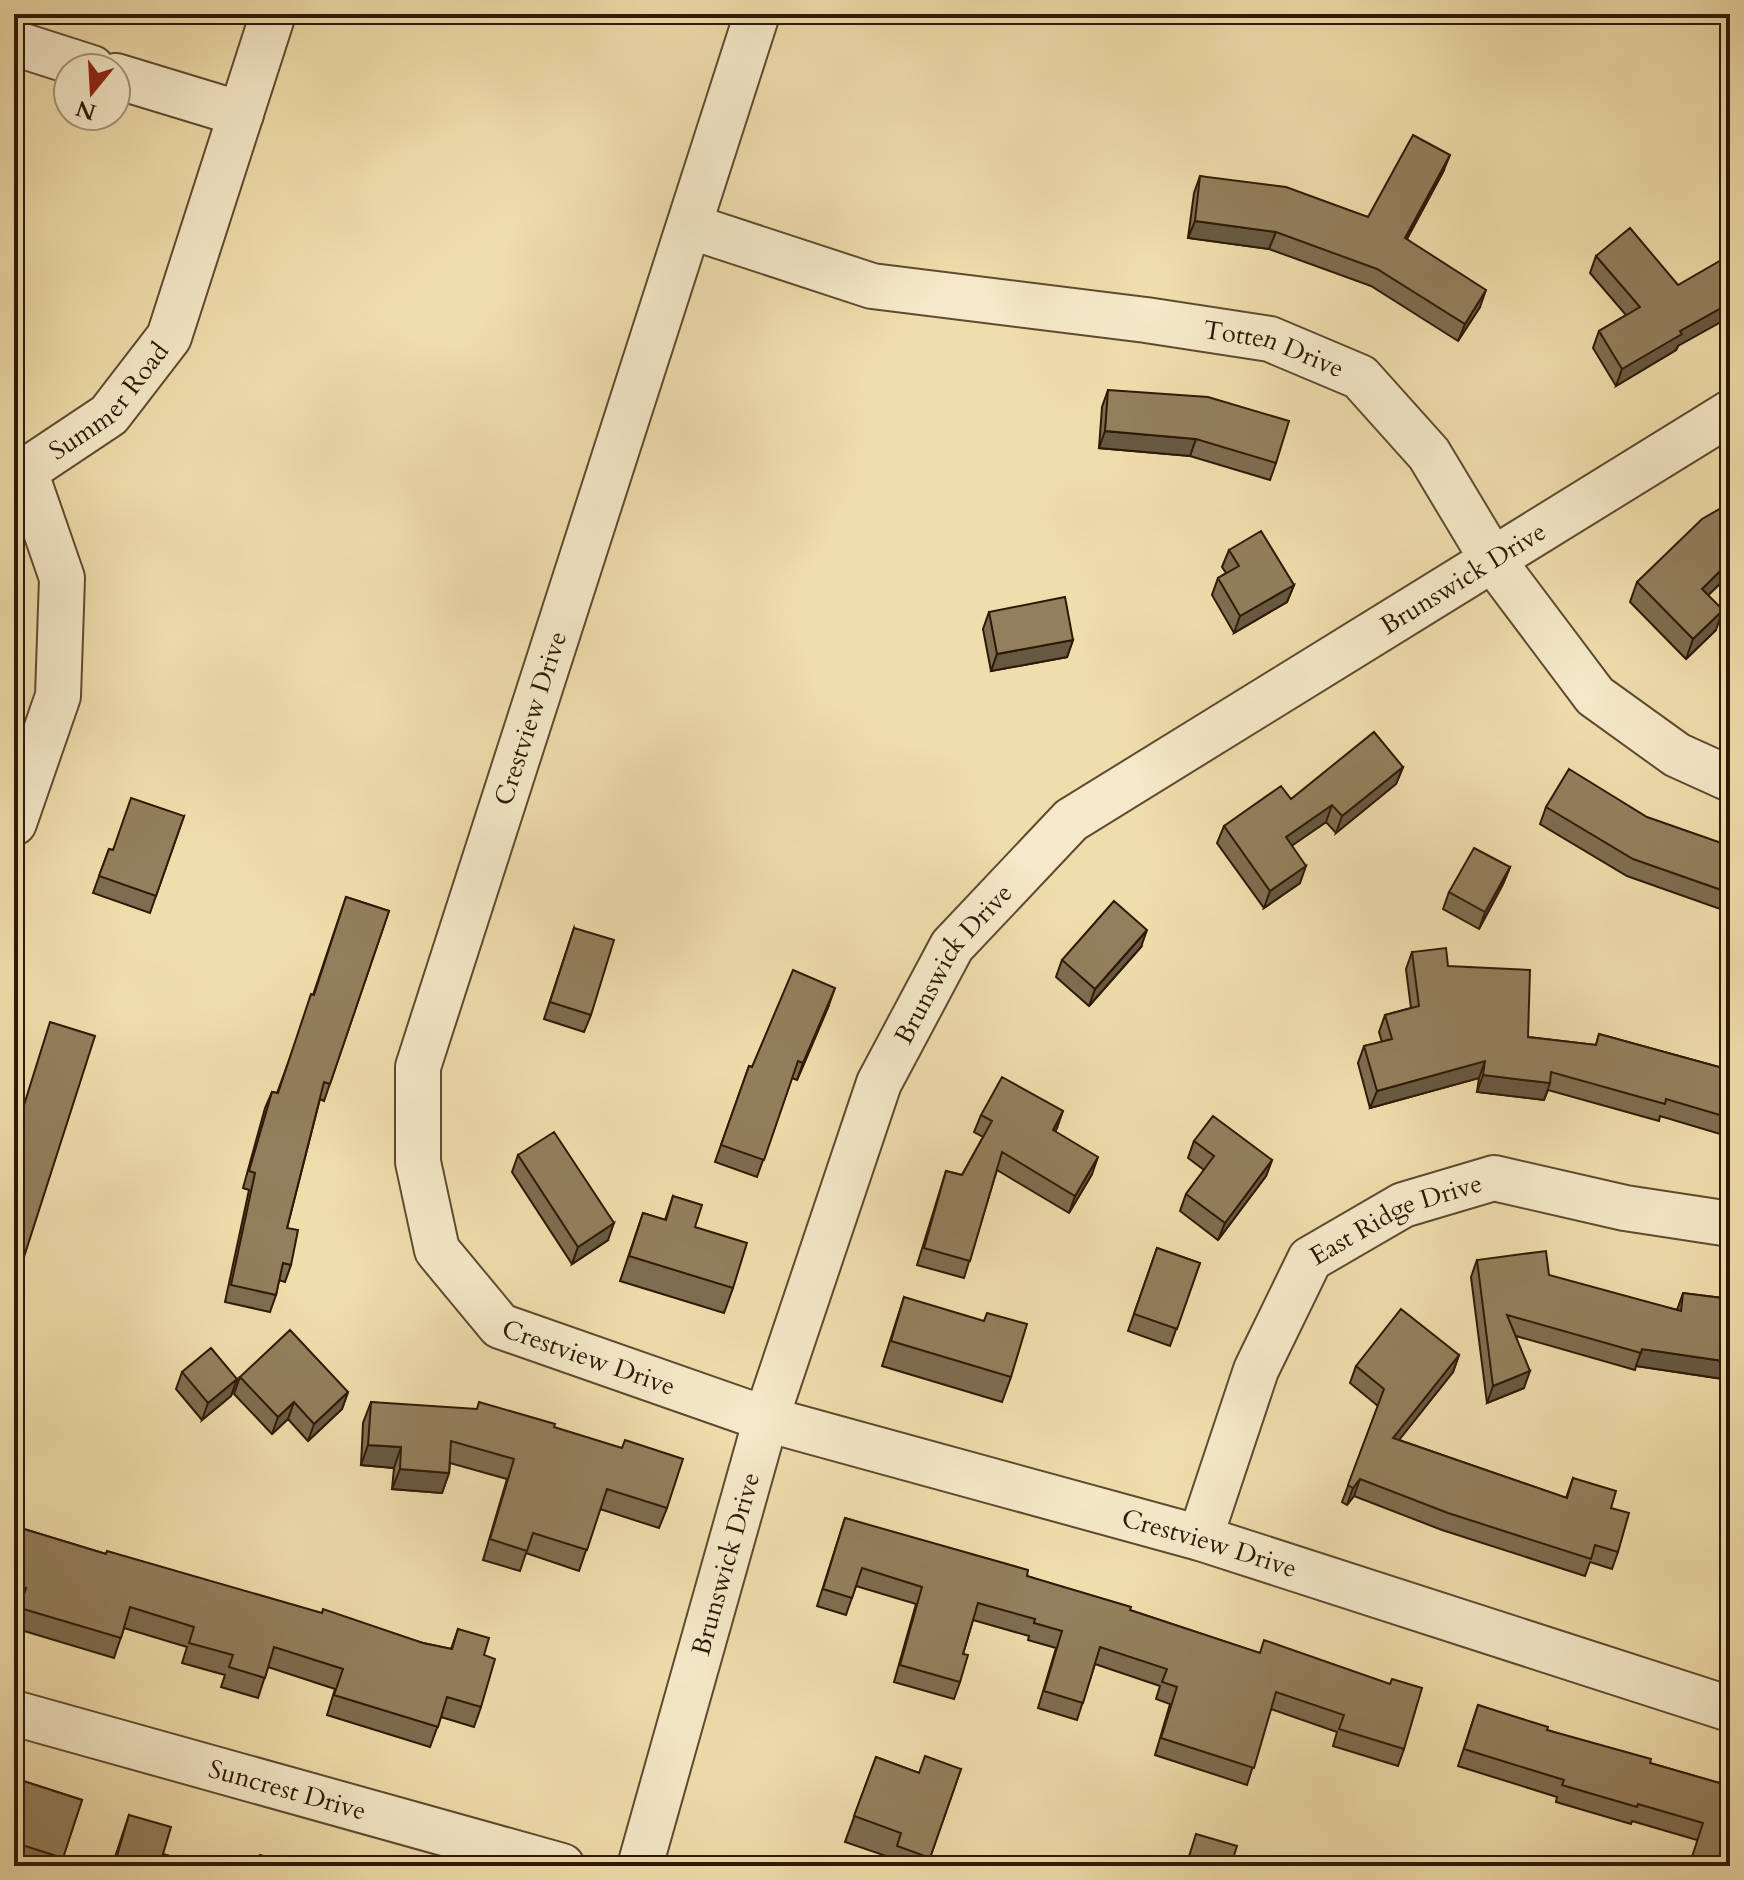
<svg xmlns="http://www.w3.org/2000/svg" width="1744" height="1880" font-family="Cardo,serif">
<rect width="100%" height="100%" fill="#f0ddac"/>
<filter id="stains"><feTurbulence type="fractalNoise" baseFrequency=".0025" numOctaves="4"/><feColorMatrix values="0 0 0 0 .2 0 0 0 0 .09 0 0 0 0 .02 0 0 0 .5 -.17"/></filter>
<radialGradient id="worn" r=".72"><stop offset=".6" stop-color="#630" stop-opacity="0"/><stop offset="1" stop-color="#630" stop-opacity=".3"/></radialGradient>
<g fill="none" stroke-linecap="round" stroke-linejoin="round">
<g stroke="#5e4a30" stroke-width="48">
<g id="minor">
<path id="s1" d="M 757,14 L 418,1067 L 418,1162 L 437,1250 L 500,1326 L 766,1419 L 1200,1538 L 1730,1709"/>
<path d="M 14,43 L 92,68"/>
<path d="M 116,76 L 241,114"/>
<path id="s2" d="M 689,226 L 872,286 L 1146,320 L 1270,339 L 1360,377 L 1429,454 L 1492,559 L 1595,696 L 1677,755 L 1730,779"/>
<path id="s3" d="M 14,823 L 58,696 L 62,578 L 25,471 L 109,415 L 169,337 L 273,14"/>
<path id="s4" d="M 1200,1538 L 1256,1370 L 1310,1259 L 1403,1205 L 1494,1178 L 1625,1208 L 1730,1224"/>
<path id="s5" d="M 14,1713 L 562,1866"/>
<path id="s6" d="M 640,1866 L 766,1419 L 879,1083 L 952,946 L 1071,820 L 1730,413"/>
</g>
</g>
<use href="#minor" stroke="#f5e9c9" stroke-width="44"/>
</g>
<path fill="#7e6d50" stroke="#2e1907" stroke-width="2" d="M 1443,172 L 1407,239 L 1480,307 L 1458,341 L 1371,286 L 1269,249 L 1188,238 L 1194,193 L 1200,176 L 1368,217 Z
M 1596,256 L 1678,346 L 1676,350 L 1616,386 L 1593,348 L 1599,331 L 1626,315 L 1590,273 Z
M 1108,390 L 1276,463 L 1270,480 L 1190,456 L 1099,448 L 1102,407 Z
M 1730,503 L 1730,574 L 1708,595 L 1716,630 L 1686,659 L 1630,602 L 1637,582 Z
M 1229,550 L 1294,585 L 1287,602 L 1234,633 L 1212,595 L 1218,578 L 1226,573 L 1222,567 Z
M 989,612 L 1073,640 L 1067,657 L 991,671 L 983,629 Z
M 1730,663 L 1730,681 L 1725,679 Z
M 1403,767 L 1396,784 L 1336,833 L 1326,822 L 1292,845 L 1300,883 L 1264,908 L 1217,843 L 1224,826 L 1291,799 Z
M 1546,807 L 1730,892 L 1723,910 L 1627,876 L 1540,824 Z
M 184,816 L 150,913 L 93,893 L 109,849 L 112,850 Z
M 1510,867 L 1503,884 L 1479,929 L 1443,909 L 1449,892 Z
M 346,897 L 389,911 L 324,1101 L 320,1099 L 287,1228 L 291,1265 L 285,1282 L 279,1280 L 276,1295 L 270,1312 L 225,1302 L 249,1190 L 243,1188 L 265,1108 L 272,1092 L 277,1093 L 313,995 Z
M 574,928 L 591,1015 L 584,1032 L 544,1019 Z
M 1141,947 L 1089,1006 L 1056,977 L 1062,960 Z
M 1412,952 L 1448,966 L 1528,1037 L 1596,1045 L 1599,1034 L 1730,1070 L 1730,1137 L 1660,1116 L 1659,1121 L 1548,1090 L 1544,1100 L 1477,1092 L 1479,1078 L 1370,1108 L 1358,1063 L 1364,1046 L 1382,1042 L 1379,1032 L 1385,1015 L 1411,1008 L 1406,969 Z
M 829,1005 L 797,1080 L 792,1078 L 757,1177 L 715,1162 L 749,1066 L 752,1067 Z
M 981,1115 L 1057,1128 L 1055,1131 L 1092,1174 L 1069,1213 L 997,1170 L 964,1278 L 917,1265 L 946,1171 L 962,1175 L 983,1137 L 974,1132 Z
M 1194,1141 L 1272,1160 L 1266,1176 L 1218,1240 L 1180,1211 L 1186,1194 L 1204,1170 L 1188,1158 Z
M 518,1155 L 608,1240 L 572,1264 L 512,1172 Z
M 673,1196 L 695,1227 L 733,1288 L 724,1313 L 620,1281 L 643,1213 L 665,1220 Z
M 1157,1248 L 1200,1263 L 1170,1346 L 1128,1331 Z
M 1477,1260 L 1677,1310 L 1683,1293 L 1730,1299 L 1730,1380 L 1636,1366 L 1635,1370 L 1516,1336 L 1524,1388 L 1487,1403 L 1471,1277 Z
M 904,1297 L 1011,1377 L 1002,1402 L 882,1366 Z
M 1459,1355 L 1453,1372 L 1399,1440 L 1566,1498 L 1573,1478 L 1611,1508 L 1618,1552 L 1612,1569 L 1590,1562 L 1585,1576 L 1442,1530 L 1354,1496 L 1347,1505 L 1342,1502 L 1378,1406 L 1350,1383 L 1356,1366 Z
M 182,1372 L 237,1379 L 231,1396 L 202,1420 L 176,1389 Z
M 240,1377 L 348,1392 L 342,1409 L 308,1441 L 288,1419 L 272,1434 L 234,1394 Z
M 371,1402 L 554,1427 L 667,1508 L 659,1528 L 600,1509 L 579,1571 L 526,1553 L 520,1571 L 483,1560 L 507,1479 L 450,1463 L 449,1473 L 442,1493 L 392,1489 L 394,1468 L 361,1465 L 363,1423 Z
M 845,1518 L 1027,1576 L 1259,1653 L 1404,1749 L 1398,1766 L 1333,1746 L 1337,1732 L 1271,1709 L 1247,1785 L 1155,1755 L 1170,1704 L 1156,1699 L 1160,1686 L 1095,1664 L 1077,1720 L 1038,1708 L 1056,1648 L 1028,1640 L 1029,1636 L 973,1620 L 963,1654 L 960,1682 L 954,1699 L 894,1682 L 916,1604 L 856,1586 L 846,1615 L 817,1606 Z
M 14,1526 L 106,1554 L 423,1643 L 451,1649 L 458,1629 L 484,1655 L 481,1707 L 474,1727 L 441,1717 L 430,1747 L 327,1715 L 335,1689 L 268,1667 L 258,1698 L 221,1687 L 225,1675 L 182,1663 L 187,1647 L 124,1628 L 114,1658 L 14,1628 L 14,1622 L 19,1608 L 14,1606 Z
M 1478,1705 L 1547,1730 L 1650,1763 L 1730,1786 L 1697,1840 L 1632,1821 L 1631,1824 L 1556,1802 L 1557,1797 L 1458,1766 Z
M 876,1757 L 919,1773 L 961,1769 L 927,1866 L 889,1866 L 892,1858 L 845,1842 Z
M 14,1778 L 82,1800 L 60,1866 L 14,1866 Z
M 129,1815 L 163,1854 L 201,1866 L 112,1866 Z"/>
<path fill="#675941" stroke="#2e1907" stroke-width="2" d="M 1450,155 L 1443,172 L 1398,255 L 1405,238 Z
M 1195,221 L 1276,232 L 1269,249 L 1188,238 Z
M 1486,290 L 1480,307 L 1458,341 L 1465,324 Z
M 1730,303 L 1730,317 L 1678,346 L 1676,350 L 1616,386 L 1622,369 L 1680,331 Z
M 1105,431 L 1196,439 L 1190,456 L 1099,448 Z
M 1730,561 L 1730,574 L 1695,608 L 1702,589 Z
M 1294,585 L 1287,602 L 1234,633 L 1240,616 Z
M 1723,610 L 1716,630 L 1686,659 L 1693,639 Z
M 1073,640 L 1067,657 L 991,671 L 997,654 Z
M 1403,767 L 1396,784 L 1336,833 L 1342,816 Z
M 1332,805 L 1326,822 L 1280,854 L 1286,837 Z
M 1306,866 L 1300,883 L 1264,908 L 1270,891 Z
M 1510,867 L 1503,884 L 1479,929 L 1485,912 Z
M 1147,930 L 1141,947 L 1089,1006 L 1095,989 Z
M 835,988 L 829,1005 L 797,1080 L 803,1063 Z
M 1485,1061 L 1479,1078 L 1370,1108 L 1377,1091 Z
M 1483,1075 L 1550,1083 L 1544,1100 L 1477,1092 Z
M 1063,1111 L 1057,1128 L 1046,1147 L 1053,1130 Z
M 1098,1157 L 1092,1174 L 1069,1213 L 1075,1196 Z
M 1272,1160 L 1266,1176 L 1218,1240 L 1225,1223 Z
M 614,1223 L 608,1240 L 572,1264 L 578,1247 Z
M 1642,1349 L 1730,1362 L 1730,1380 L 1636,1366 Z
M 1459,1355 L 1453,1372 L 1387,1455 L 1393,1438 Z
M 1530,1371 L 1524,1388 L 1487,1403 L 1493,1386 Z
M 237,1379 L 231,1396 L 202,1420 L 208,1403 Z
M 348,1392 L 342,1409 L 308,1441 L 314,1424 Z
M 294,1402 L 288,1419 L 272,1434 L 278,1417 Z
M 368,1445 L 401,1447 L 394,1468 L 361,1465 Z
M 400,1469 L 449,1473 L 442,1493 L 392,1489 Z
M 1360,1479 L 1354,1496 L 1347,1505 L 1353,1488 Z"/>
<path fill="#937f5d" stroke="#2e1907" stroke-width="2" d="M 1413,135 L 1450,155 L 1405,238 L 1486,290 L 1465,324 L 1377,269 L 1276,232 L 1195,221 L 1200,176 L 1286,187 L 1368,217 Z
M 1630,228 L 1678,285 L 1730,255 L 1730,303 L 1680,331 L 1682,334 L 1622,369 L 1599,331 L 1640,307 L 1596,256 Z
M 1108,390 L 1208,397 L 1289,421 L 1276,463 L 1196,439 L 1105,431 Z
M 1730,503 L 1730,561 L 1702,589 L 1723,610 L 1693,639 L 1637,582 L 1702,519 Z
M 1261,531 L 1294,585 L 1240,616 L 1218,578 L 1239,566 L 1229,550 Z
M 1065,597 L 1073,640 L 997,654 L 989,612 Z
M 1374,732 L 1403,767 L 1342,816 L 1332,805 L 1286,837 L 1306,866 L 1270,891 L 1224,826 L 1281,786 L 1291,799 Z
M 1569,769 L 1647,817 L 1730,846 L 1730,893 L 1633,859 L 1546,807 Z
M 131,798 L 184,816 L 156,896 L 99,876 L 109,849 L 113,850 Z
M 1474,848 L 1510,867 L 1485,912 L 1449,892 Z
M 346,897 L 389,911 L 330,1084 L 324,1082 L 287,1228 L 298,1230 L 291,1265 L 283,1263 L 276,1295 L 231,1285 L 255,1173 L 249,1171 L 272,1092 L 278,1093 L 311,994 L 314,995 Z
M 1114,901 L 1147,930 L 1095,989 L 1062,960 Z
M 574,928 L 614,940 L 591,1015 L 550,1002 Z
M 1446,948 L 1448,966 L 1530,970 L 1528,1037 L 1596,1045 L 1599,1034 L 1730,1070 L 1730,1118 L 1666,1099 L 1665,1104 L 1551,1072 L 1550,1083 L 1483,1075 L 1485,1061 L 1377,1091 L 1364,1046 L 1392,1039 L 1385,1015 L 1419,1006 L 1412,952 Z
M 793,970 L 835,988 L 803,1063 L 798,1061 L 764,1160 L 721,1145 L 749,1066 L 752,1067 Z
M 50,1022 L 95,1036 L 14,1288 L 14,1137 Z
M 1002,1077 L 1063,1111 L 1053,1130 L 1098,1157 L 1075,1196 L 1002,1152 L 970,1261 L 924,1248 L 946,1171 L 962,1175 L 992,1121 L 981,1115 Z
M 1213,1116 L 1272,1160 L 1225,1223 L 1186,1194 L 1214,1156 L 1194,1141 Z
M 554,1132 L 614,1223 L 578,1247 L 518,1155 Z
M 673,1196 L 702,1205 L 695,1227 L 747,1243 L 733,1288 L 629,1256 L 643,1213 L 666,1220 Z
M 1157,1248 L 1200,1263 L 1177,1329 L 1134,1314 Z
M 1546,1251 L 1549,1275 L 1681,1311 L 1683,1293 L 1730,1299 L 1730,1362 L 1642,1349 L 1641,1353 L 1507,1315 L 1530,1371 L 1493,1386 L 1477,1260 Z
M 904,1297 L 984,1321 L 987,1313 L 1027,1324 L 1011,1377 L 891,1341 Z
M 1401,1309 L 1459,1355 L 1393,1438 L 1567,1498 L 1573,1478 L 1616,1491 L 1611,1508 L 1629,1513 L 1618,1552 L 1595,1545 L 1591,1559 L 1448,1513 L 1360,1479 L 1353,1488 L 1348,1485 L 1384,1389 L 1356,1366 Z
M 290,1330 L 348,1392 L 314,1424 L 294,1402 L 278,1417 L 240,1377 Z
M 14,1336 L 19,1337 L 14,1355 Z
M 211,1348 L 237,1379 L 208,1403 L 182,1372 Z
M 371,1402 L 477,1409 L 479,1402 L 555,1424 L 554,1427 L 622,1448 L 625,1440 L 683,1459 L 667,1508 L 607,1489 L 587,1550 L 533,1533 L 527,1551 L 490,1539 L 514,1459 L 451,1441 L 449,1473 L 400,1469 L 401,1447 L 368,1445 Z
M 845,1518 L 1028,1570 L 1027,1576 L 1131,1607 L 1130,1610 L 1260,1653 L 1264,1640 L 1390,1684 L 1392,1679 L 1422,1688 L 1404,1749 L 1339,1729 L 1344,1715 L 1276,1692 L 1254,1768 L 1161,1738 L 1177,1687 L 1162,1682 L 1167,1669 L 1100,1647 L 1083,1703 L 1044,1691 L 1062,1631 L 1034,1623 L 1035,1619 L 978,1603 L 963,1654 L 968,1655 L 960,1682 L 900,1665 L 922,1587 L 862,1568 L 852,1598 L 823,1589 Z
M 14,1526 L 106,1554 L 107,1551 L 322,1613 L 323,1609 L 423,1643 L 452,1649 L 458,1629 L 489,1638 L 484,1655 L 495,1659 L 481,1707 L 447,1697 L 438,1727 L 334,1695 L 343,1669 L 274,1647 L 265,1678 L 229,1667 L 233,1655 L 189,1643 L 194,1627 L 130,1607 L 121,1638 L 20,1608 L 26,1588 L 14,1584 Z
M 1478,1705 L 1548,1727 L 1547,1730 L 1651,1759 L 1650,1763 L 1730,1786 L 1730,1866 L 1689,1866 L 1703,1823 L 1638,1804 L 1637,1807 L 1562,1785 L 1564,1780 L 1464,1749 Z
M 925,1756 L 961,1769 L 930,1858 L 897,1846 L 901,1833 L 854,1816 L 876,1757 L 919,1773 Z
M 14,1778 L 82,1800 L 63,1858 L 22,1845 L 16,1865 L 14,1864 Z
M 129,1815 L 171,1827 L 163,1854 L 201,1866 L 114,1866 Z
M 1196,1834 L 1237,1846 L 1232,1862 L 1247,1866 L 1186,1866 Z
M 260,1855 L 297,1866 L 257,1866 Z"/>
<g text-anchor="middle" stroke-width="7" stroke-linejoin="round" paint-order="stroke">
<g font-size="26" fill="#2e1907" stroke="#f5e9c9">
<text dy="9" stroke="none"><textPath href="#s2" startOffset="600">Totten Drive</textPath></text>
<text dy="9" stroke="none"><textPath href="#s3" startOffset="476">Summer Road</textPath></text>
<text dy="9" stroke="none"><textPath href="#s6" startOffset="1608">Brunswick Drive</textPath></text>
<text transform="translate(530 718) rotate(-72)" y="9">Crestview Drive</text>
<text dy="9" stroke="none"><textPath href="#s6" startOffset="960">Brunswick Drive</textPath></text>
<text dy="9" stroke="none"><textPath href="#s4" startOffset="396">East Ridge Drive</textPath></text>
<text dy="9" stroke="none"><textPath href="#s1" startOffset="1484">Crestview Drive</textPath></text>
<text dy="9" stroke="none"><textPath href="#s1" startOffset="2132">Crestview Drive</textPath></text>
<text dy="9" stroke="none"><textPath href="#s6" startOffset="314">Brunswick Drive</textPath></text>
<text dy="9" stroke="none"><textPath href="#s5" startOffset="284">Suncrest Drive</textPath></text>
</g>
</g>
<rect width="1744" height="1880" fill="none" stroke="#f0ddac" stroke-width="48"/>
<rect x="16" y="16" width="1712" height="1848" fill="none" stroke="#2e1907" stroke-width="4"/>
<rect x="24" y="24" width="1696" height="1832" fill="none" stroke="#2e1907" stroke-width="2"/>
<g transform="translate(92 92) rotate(198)"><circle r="38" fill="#f5e9c9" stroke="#a5967b" stroke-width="2"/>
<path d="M0-6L14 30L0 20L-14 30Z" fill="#8f2418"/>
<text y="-12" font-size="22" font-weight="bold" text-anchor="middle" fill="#2e1907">N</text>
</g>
<rect width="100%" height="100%" filter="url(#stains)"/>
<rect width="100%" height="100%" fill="url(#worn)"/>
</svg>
